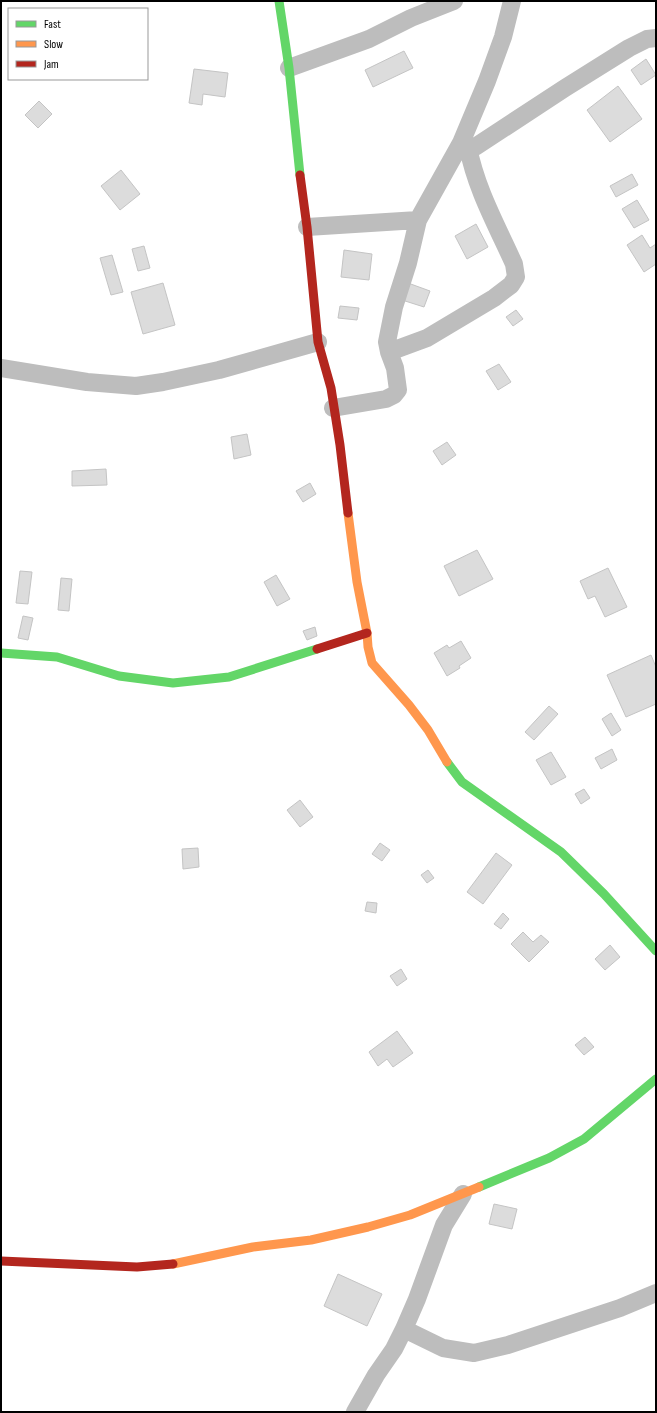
<svg xmlns="http://www.w3.org/2000/svg" width="657" height="1413" font-family="'Sofia Sans Condensed',sans-serif">
<rect width="100%" height="100%" fill="#fff"/>
<path fill="#dcdcdc" stroke="#c4c4c4" d="M 404,51 L 413,68 L 373,87 L 365,70 Z
M 646,59 L 656,75 L 641,85 L 631,70 Z
M 194,69 L 228,73 L 225,97 L 203,94 L 202,105 L 189,103 Z
M 618,86 L 642,119 L 610,142 L 587,110 Z
M 39,101 L 52,114 L 38,128 L 25,115 Z
M 121,170 L 140,194 L 120,210 L 101,186 Z
M 632,174 L 638,185 L 616,197 L 610,186 Z
M 637,200 L 649,220 L 634,228 L 622,209 Z
M 476,224 L 488,247 L 467,259 L 455,236 Z
M 642,235 L 650,248 L 656,244 L 656,264 L 644,272 L 627,245 Z
M 144,246 L 150,268 L 138,271 L 132,249 Z
M 344,250 L 372,254 L 369,280 L 341,277 Z
M 112,255 L 123,292 L 111,295 L 100,258 Z
M 163,283 L 175,325 L 143,334 L 131,292 Z
M 408,283 L 430,291 L 424,307 L 402,300 Z
M 340,306 L 359,308 L 357,320 L 338,318 Z
M 516,310 L 523,319 L 513,326 L 506,317 Z
M 499,364 L 511,382 L 498,390 L 486,371 Z
M 247,434 L 251,455 L 234,459 L 231,437 Z
M 447,442 L 456,455 L 442,465 L 433,451 Z
M 106,469 L 107,485 L 72,486 L 72,471 Z
M 310,483 L 316,494 L 303,502 L 296,491 Z
M 477,550 L 493,579 L 459,596 L 444,566 Z
M 608,568 L 627,607 L 605,617 L 595,596 L 588,599 L 580,581 Z
M 20,571 L 32,572 L 28,604 L 16,603 Z
M 276,575 L 290,599 L 277,606 L 264,582 Z
M 61,578 L 72,579 L 69,611 L 58,610 Z
M 23,616 L 33,618 L 28,640 L 18,638 Z
M 315,627 L 317,636 L 307,640 L 303,631 Z
M 461,641 L 471,658 L 459,666 L 460,668 L 447,676 L 434,653 L 447,645 L 449,648 Z
M 651,655 L 656,667 L 656,704 L 626,717 L 607,675 Z
M 549,706 L 558,714 L 534,740 L 525,732 Z
M 611,713 L 621,730 L 612,736 L 602,719 Z
M 612,749 L 617,760 L 601,769 L 595,758 Z
M 551,752 L 566,777 L 551,785 L 536,760 Z
M 584,789 L 590,798 L 581,804 L 575,794 Z
M 300,800 L 313,817 L 300,827 L 287,810 Z
M 380,843 L 390,850 L 382,861 L 372,854 Z
M 198,848 L 199,867 L 183,869 L 182,849 Z
M 496,853 L 512,865 L 483,904 L 467,892 Z
M 428,870 L 434,878 L 427,883 L 421,875 Z
M 367,902 L 377,903 L 376,913 L 365,911 Z
M 503,913 L 509,919 L 501,929 L 494,924 Z
M 523,932 L 533,942 L 541,935 L 549,942 L 529,962 L 511,944 Z
M 610,945 L 620,957 L 605,970 L 595,959 Z
M 401,969 L 407,979 L 397,986 L 390,976 Z
M 397,1031 L 413,1053 L 393,1067 L 387,1059 L 378,1066 L 369,1052 Z
M 585,1037 L 594,1047 L 584,1055 L 575,1045 Z
M 494,1204 L 517,1209 L 512,1229 L 489,1224 Z
M 338,1274 L 382,1294 L 367,1326 L 324,1306 Z"/>
<g fill="none" stroke-linecap="round" stroke-linejoin="round">
<path stroke="#bdbdbd" stroke-width="18" d="M 289,68 L 369,39 L 411,18 L 454,1
M 461,143 L 468,147 L 475,147 L 565,88 L 629,48 L 647,39 L 656,38
M 307,227 L 418,220
M 389,352 L 427,338 L 494,298 L 511,285 L 516,277 L 514,264 C 497,226 476,189 468,147
M 1,368 L 87,382 L 136,386 L 163,382 L 219,370 L 318,342
M 333,408 L 386,399 L 394,395 L 398,390 L 395,368 L 389,352 L 387,342 L 394,307 L 408,263 L 418,220 L 461,143 L 487,81 L 503,37 L 512,1
M 404,1329 L 443,1348 L 474,1353 L 508,1345 L 620,1308 L 656,1293
M 355,1412 L 376,1375 L 394,1349 L 404,1329 L 417,1299 L 444,1225 L 463,1194"/>
<path stroke="#63d668" stroke-width="9" d="M 279,1 L 289,68 L 300,175
M 1,653 L 57,657 L 119,676 L 173,683 L 229,677 L 317,649
M 447,762 L 462,782 L 561,852 L 604,894 L 656,951
M 479,1187 L 549,1158 L 584,1139 L 656,1079"/>
<path stroke="#ff974d" stroke-width="9" d="M 348,513 L 357,582 L 367,633 L 368,647 L 372,663 L 409,705 L 428,730 L 447,762
M 173,1264 L 253,1247 L 311,1240 L 368,1227 L 410,1215 L 479,1187"/>
<path stroke="#b3261e" stroke-width="9" d="M 300,175 L 307,227 L 318,342 L 331,388 L 340,445 L 348,513
M 317,649 L 367,633
M 1,1261 L 137,1267 L 173,1264"/>
</g>
<rect width="657" height="1413" fill="none" stroke="#000000" stroke-width="4"/>
<rect x="8" y="8" width="140" height="72" fill="#ffffff" stroke="#999999"/>
<rect x="16" y="21" width="20" height="6" fill="#63d668" stroke="#999999"/>
<text x="44" y="28" font-size="12" fill="#000000">Fast</text>
<rect x="16" y="41" width="20" height="6" fill="#ff974d" stroke="#999999"/>
<text x="44" y="48" font-size="12" fill="#000000">Slow</text>
<rect x="16" y="61" width="20" height="6" fill="#b3261e" stroke="#999999"/>
<text x="44" y="68" font-size="12" fill="#000000">Jam</text>
</svg>
